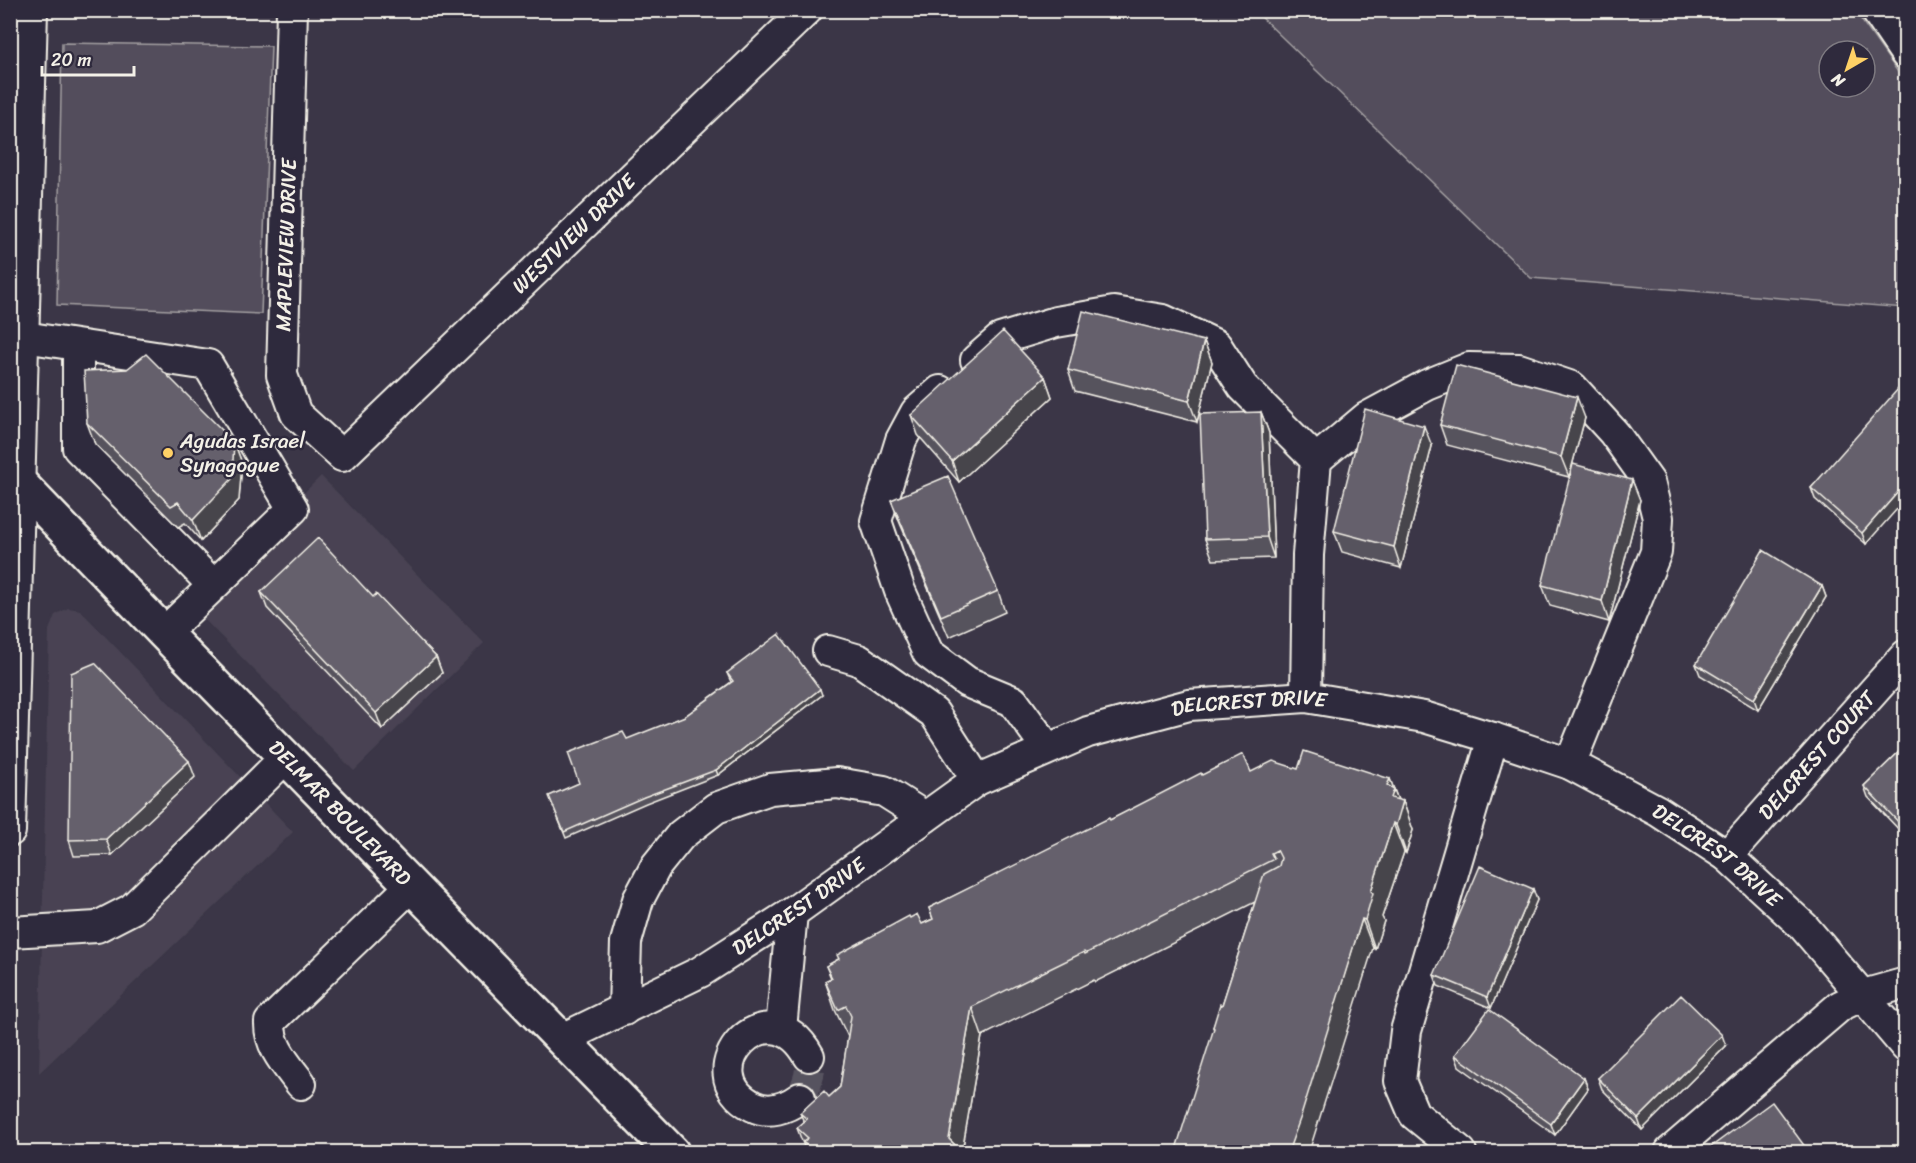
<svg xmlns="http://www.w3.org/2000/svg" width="1916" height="1163" font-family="Sriracha,sans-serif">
<rect width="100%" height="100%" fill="#3b3647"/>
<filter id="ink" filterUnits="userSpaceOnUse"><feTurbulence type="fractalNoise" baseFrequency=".0167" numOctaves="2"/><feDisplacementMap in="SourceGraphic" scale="12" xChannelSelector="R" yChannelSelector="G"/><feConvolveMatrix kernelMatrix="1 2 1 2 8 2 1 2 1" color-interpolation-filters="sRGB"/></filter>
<g filter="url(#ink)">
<path fill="#484352" d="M 321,476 L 484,643 L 354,771 L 190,605 Z
M 68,608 L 80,610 L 293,832 L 39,1073 L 49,630 L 55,615 Z"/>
<path fill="#534e5c" stroke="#a4a0a2" stroke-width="1.5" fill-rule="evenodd" d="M 1255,11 L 1855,11 L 1905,82 L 1905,308 L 1531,278 ZM 1829,51 L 1865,51 L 1865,87 L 1829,87 Z
M 62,43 L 271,46 L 261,314 L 57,305 Z"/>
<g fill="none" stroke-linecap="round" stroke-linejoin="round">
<path stroke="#57525f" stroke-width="30" stroke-dasharray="30 15" stroke-linecap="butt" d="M 800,1098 C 808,1083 812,1073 809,1056"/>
<g stroke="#f4f1e8" stroke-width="34">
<g id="minor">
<path id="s1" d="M 292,10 L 282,375 L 296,414 L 342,456 L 807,10"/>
<path d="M 1876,10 L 1906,54"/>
<path d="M 24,337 L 208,365 L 293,509 L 164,633"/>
<path d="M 78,346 L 78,448 L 213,585"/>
<path d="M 976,360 L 1000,339 L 1056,322 L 1114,312 L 1163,320 L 1216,345 L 1243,387 L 1316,460 L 1308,555 L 1306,697"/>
<path d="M 940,391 L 916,412 L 901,440 L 876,521 L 900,591 L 928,653 L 967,682 L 1013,701 L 1047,748"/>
<path d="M 1316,460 L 1366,418 L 1427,385 L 1469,368 L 1519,369 L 1572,387 L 1614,433 L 1649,482 L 1658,518 L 1656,552 L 1570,764"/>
<path d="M 828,651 L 859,660 L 934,713 L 977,780"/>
<path d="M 10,831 L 32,10"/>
<path id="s2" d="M 1727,856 L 1906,655"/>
<path d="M 10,932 L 97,927 L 132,909 L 286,757"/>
<path d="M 624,1010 L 626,942 L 638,900 L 656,866 L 681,835 L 716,808 L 770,789 L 837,783 L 884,791 L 925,817"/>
<path d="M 781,1029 L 792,913"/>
<path id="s3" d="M 562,1039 L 700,972 L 792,913 L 977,780 L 1088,732 L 1189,705 L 1306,697 L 1424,717 L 1493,738 L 1570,764 L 1658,811 L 1727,856 L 1804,927 L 1906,1047"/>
<path d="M 301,1084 C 287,1065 269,1047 270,1022 L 412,885"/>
<path d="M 800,1098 C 786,1108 769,1114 753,1106 C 688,1073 768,983 809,1056"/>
<path d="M 1461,1152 L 1414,1114 L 1400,1081 L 1406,1031 L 1493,738"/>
<path d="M 1670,1152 L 1840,1006 L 1863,995 L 1906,983"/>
</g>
</g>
<g stroke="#f4f1e8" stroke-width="38">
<g id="major">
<path id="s4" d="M 10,473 L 164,633 L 672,1152"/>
</g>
</g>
<use href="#minor" stroke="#2f2a3d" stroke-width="30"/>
<use href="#major" stroke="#2f2a3d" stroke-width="33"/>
</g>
<path fill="#57535d" stroke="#f4f1e8" stroke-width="1.5" d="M 1204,341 L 1212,362 L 1197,422 L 1075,391 L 1068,370 Z
M 1045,377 L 1052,397 L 959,482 L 918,435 L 911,415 Z
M 1905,395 L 1866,544 L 1815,499 L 1811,488 Z
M 1261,412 L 1269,433 L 1274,558 L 1213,560 L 1205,539 Z
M 1585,418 L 1569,477 L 1447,445 L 1440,425 Z
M 87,423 L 234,442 L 242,463 L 239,500 L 201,541 L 185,523 L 178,527 L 95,444 Z
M 1432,446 L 1401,568 L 1342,552 L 1334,531 Z
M 1632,480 L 1640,500 L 1609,622 L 1550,606 L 1542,585 Z
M 891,500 L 998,591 L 1005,612 L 949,637 L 899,521 Z
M 1822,586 L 1826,597 L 1758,710 L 1700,675 L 1696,664 Z
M 261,592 L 373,597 L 436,657 L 442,673 L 382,729 L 267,608 Z
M 727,673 L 822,695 L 718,775 L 646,803 L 566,838 L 551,801 L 685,716 L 731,682 Z
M 1905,746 L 1905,836 L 1868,797 L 1864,786 Z
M 1298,769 L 1390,779 L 1398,800 L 1403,801 L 1413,830 L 1406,853 L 1404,852 L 1382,917 L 1384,921 L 1375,949 L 1373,948 L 1214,1030 L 1213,1027 L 1222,1005 L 1255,902 L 1095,982 L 1094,980 L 982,1036 L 962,1152 L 806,1152 L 797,1128 L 804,1122 L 800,1113 L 829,1097 L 840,1087 L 848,1037 L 835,1010 L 825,981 L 831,978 L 826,966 L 910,918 L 922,924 L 933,919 L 929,908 L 1202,775 Z
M 195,777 L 112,855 L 74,856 L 69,840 Z
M 1533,889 L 1537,900 L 1491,1008 L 1438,986 L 1434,975 Z
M 1726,1046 L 1642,1130 L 1602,1089 L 1598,1078 Z
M 1455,1055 L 1584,1078 L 1588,1089 L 1555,1135 L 1459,1066 Z"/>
<path fill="#47444c" stroke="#f4f1e8" stroke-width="1.5" d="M 1204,341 L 1212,362 L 1197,422 L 1189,401 Z
M 1045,377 L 1052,397 L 959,482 L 952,461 Z
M 1577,397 L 1585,418 L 1569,477 L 1561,457 Z
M 1261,412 L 1269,433 L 1274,558 L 1267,537 Z
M 1424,426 L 1432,446 L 1401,568 L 1394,547 Z
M 234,442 L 242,463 L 239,500 L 201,541 L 193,520 Z
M 1632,480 L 1640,500 L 1609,622 L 1602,601 Z
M 1905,484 L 1905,500 L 1866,544 L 1862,533 Z
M 1822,586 L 1826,597 L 1758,710 L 1754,699 Z
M 436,657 L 442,673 L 382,729 L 376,713 Z
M 820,689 L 822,695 L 718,775 L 716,770 Z
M 189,761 L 195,777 L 112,855 L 106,839 Z
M 1390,779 L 1401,808 L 1403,801 L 1413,830 L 1406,853 L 1396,825 L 1387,785 Z
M 1393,823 L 1404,852 L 1382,917 L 1384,921 L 1375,949 L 1365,920 L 1371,891 Z
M 1533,889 L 1537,900 L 1491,1008 L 1487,997 Z
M 1362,919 L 1373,948 L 1309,1152 L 1288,1152 Z
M 972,1007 L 982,1036 L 962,1152 L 949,1139 Z
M 1722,1035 L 1726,1046 L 1642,1130 L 1638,1119 Z
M 1584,1078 L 1588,1089 L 1555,1135 L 1551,1124 Z
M 1806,1148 L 1808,1152 L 1800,1152 Z"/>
<path fill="#65616c" stroke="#f4f1e8" stroke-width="1.5" d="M 1083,311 L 1204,341 L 1189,401 L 1068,370 Z
M 1003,331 L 1045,377 L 952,461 L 911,415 Z
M 146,354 L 234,442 L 232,479 L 193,520 L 178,502 L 171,506 L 87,423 L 84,371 L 127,369 Z
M 1456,365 L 1577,397 L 1561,457 L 1440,425 Z
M 1898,389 L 1905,395 L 1905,484 L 1862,533 L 1811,488 Z
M 1365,409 L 1424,426 L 1394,547 L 1334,531 Z
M 1261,412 L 1267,537 L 1205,539 L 1200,414 Z
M 1573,464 L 1632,480 L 1602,601 L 1542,585 Z
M 948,476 L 998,591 L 941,616 L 891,500 Z
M 318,538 L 373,597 L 376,594 L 436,657 L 376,713 L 261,592 Z
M 1763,550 L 1822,586 L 1754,699 L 1696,664 Z
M 779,634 L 820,689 L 716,770 L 644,797 L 564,832 L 549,796 L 579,783 L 568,753 L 623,732 L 627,739 L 685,716 L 733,681 L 727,673 Z
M 95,663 L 189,761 L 106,839 L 69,840 L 71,673 Z
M 1905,746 L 1905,829 L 1864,786 Z
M 1304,751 L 1390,779 L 1387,785 L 1394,789 L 1391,798 L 1403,801 L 1396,825 L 1393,823 L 1371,891 L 1373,893 L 1365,920 L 1362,919 L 1301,1116 L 1288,1152 L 1175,1152 L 1214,1028 L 1213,1027 L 1220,1004 L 1222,1005 L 1264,874 L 1279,866 L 1281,858 L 1277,850 L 1271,853 L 1274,859 L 1085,954 L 1084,952 L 972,1007 L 949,1139 L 962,1152 L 813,1152 L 803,1142 L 808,1138 L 797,1128 L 807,1119 L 800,1113 L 824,1091 L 829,1097 L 840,1087 L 851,1016 L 846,1006 L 838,1010 L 825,981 L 832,978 L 826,966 L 839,959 L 837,955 L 909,916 L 910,918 L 917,914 L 922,924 L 933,919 L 929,908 L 1109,818 L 1110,820 L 1201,773 L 1202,775 L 1243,754 L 1251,772 L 1273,761 L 1298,769 Z
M 1480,866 L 1533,889 L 1487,997 L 1434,975 Z
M 1681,995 L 1722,1035 L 1638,1119 L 1598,1078 Z
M 1489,1009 L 1584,1078 L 1551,1124 L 1455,1055 Z
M 1772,1102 L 1806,1148 L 1800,1152 L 1704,1152 Z"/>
</g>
<circle fill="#ffd166" stroke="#2f2a3d" stroke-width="2" cx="168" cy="453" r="6"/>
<g text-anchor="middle" stroke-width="5" stroke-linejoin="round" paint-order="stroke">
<g font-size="21" fill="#f4f1e8" stroke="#2f2a3d">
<text dy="7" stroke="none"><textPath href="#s1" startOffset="790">WESTVIEW DRIVE</textPath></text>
<text transform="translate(286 245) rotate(-88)" y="7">MAPLEVIEW DRIVE</text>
<text dy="7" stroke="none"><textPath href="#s3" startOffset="776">DELCREST DRIVE</textPath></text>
<text dy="7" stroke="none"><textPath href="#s2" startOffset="135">DELCREST COURT</textPath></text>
<text dy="7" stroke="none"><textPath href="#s4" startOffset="474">DELMAR BOULEVARD</textPath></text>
<text dy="7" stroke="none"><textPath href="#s3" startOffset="1280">DELCREST DRIVE</textPath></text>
<text dy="7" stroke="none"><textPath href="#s3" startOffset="272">DELCREST DRIVE</textPath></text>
</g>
<g font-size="21" fill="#f4f1e8" stroke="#2f2a3d" text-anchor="start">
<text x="180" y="448">Agudas Israel<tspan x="180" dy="24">Synagogue</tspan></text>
</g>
</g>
<rect width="1916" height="1163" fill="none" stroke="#2f2a3d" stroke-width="36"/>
<rect x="18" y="18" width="1880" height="1127" fill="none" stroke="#f4f1e8" stroke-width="2" filter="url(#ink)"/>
<g transform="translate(1847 69) rotate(219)"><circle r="28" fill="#2f2a3d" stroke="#7e7a81" stroke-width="1.5"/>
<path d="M0-4.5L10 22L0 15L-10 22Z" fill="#ffd166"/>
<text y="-9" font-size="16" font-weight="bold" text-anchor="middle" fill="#f4f1e8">N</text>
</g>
<path d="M42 66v9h92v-9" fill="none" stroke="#f4f1e8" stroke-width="3"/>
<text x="51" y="66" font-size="18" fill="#f4f1e8" stroke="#2f2a3d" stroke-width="4.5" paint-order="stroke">20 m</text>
</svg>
